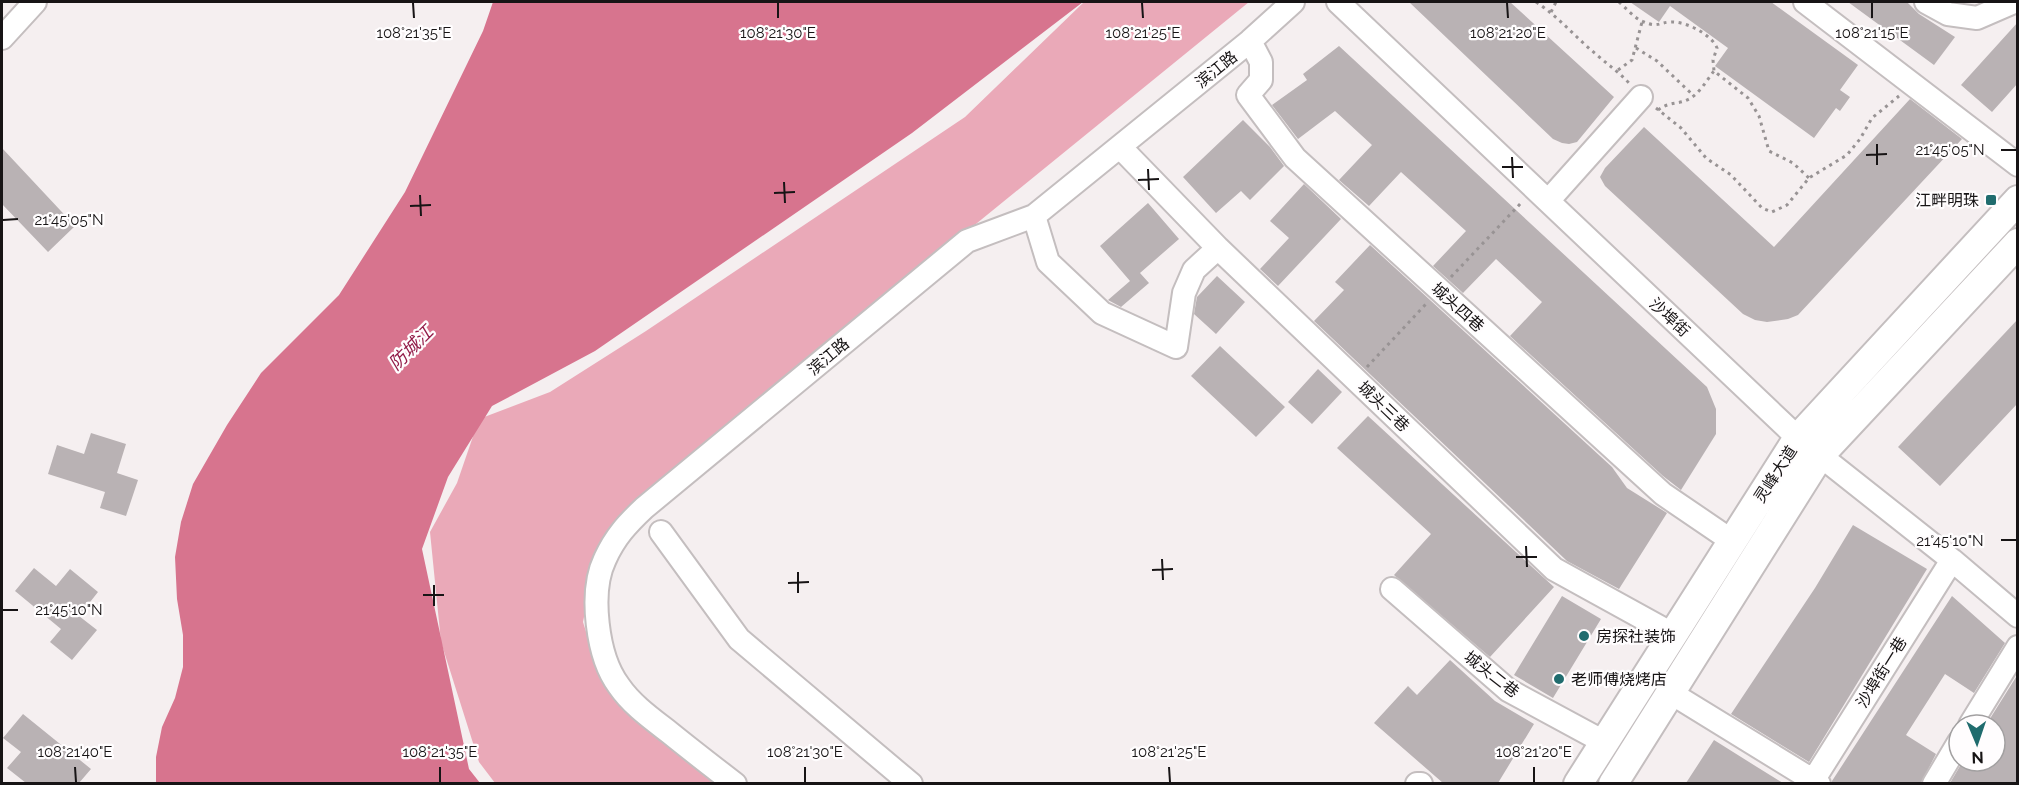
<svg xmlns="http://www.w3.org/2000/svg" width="2019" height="785" font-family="Raleway,'Noto Sans SC',sans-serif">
<rect width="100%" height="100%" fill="#f5eff0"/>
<path fill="#eaa9b8" d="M 1084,2 L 1249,2 L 634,502 L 609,534 L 592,577 L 583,622 L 599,674 L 718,783 L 495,783 L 479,762 L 441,642 L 430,532 L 457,483 L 479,419 L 550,392 L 646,331 L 965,117 Z"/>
<path fill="#d7748e" d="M 493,2 L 1083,2 L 912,133 L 595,351 L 492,406 L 448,477 L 422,549 L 469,769 L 480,783 L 156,783 L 156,757 L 162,727 L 175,698 L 183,667 L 183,635 L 177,599 L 175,557 L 181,522 L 193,484 L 227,425 L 261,373 L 339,295 L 405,192 L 483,31 Z"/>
<path fill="#b9b2b4" d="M 1409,2 L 1510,2 L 1614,97 L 1577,142 L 1569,144 L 1562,143 L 1553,139 Z
M 1630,2 L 1771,2 L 1858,65 L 1840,90 L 1850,97 L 1840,111 L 1836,108 L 1814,138 L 1715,66 L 1728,48 L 1670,6 L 1659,22 Z
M 1848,2 L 1907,2 L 1919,14 L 1955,37 L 1934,65 Z
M 2018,22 L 2018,83 L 1992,112 L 1961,85 Z
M 1339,46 L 1707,387 L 1716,409 L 1716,434 L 1681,490 L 1663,476 L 1510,336 L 1542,302 L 1496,259 L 1463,293 L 1433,266 L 1466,231 L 1401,172 L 1369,206 L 1339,180 L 1372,145 L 1335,111 L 1298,139 L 1272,105 L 1307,80 L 1303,74 Z
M 1910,99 L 1962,139 L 1798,315 L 1788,319 L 1767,322 L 1755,320 L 1743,314 L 1605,186 L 1600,177 L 1605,168 L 1644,127 L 1774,247 Z
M 1243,120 L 1270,147 L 1284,166 L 1250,200 L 1241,191 L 1216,213 L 1183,177 Z
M 2,148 L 75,226 L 48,252 L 2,204 Z
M 1304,184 L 1341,219 L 1278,286 L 1260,269 L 1289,238 L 1270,221 Z
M 1148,203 L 1179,239 L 1140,273 L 1149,283 L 1121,307 L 1108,300 L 1130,281 L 1100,246 Z
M 1370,245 L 1612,467 L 1627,488 L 1667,513 L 1619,589 L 1567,561 L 1314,321 L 1344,290 L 1335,282 Z
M 1217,276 L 1245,302 L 1216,334 L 1194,314 L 1197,297 Z
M 2018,319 L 2018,403 L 1940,486 L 1898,447 Z
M 1220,346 L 1285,407 L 1256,437 L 1191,376 Z
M 1318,369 L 1342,392 L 1312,424 L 1288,402 Z
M 1368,416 L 1554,587 L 1490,657 L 1394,575 L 1431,534 L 1337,448 Z
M 91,433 L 126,444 L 117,473 L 138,480 L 126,516 L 100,508 L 105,492 L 48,474 L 57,445 L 84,454 Z
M 1853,525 L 1927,569 L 1809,762 L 1731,714 L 1815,588 Z
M 34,568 L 56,586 L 70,569 L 98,592 L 79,616 L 97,630 L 72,660 L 50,642 L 61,629 L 15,591 Z
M 1562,596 L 1601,619 L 1553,698 L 1514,675 Z
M 1952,596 L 2005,643 L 1974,693 L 1945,674 L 1906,735 L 1936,754 L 1921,783 L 1832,783 L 1832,781 Z
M 1450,660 L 1495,701 L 1534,724 L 1498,783 L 1443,783 L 1374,723 L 1408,686 L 1417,695 Z
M 2018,674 L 2018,783 L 1950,783 L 1963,761 L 1995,761 L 1995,725 L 1986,725 Z
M 23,714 L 91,769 L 79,783 L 26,783 L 7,768 L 21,752 L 3,738 Z
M 1714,740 L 1757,767 L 1783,783 L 1686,783 Z"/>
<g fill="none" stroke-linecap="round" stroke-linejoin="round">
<g stroke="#c4bebf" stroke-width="26">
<path id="minor" d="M 1338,2 L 1798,438 L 1952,560 L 2018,616
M 1805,2 L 2018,165
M 1926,2 L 1948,14 L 1977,18 L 2014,2
M 2,38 L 35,2
M 1250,41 L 1261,62 L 1261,80 L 1248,95 L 1295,158 L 1663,494 L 1732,541
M 1120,147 L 1218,248 L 1554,569 L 1672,634
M 1548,201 L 1641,97
M 1034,216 L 1048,262 L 1102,313 L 1176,347 L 1184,293 L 1194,270 L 1218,248
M 661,532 L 739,639 L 911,784
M 1392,589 L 1508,690 L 1604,742
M 1671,693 L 1819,784
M 1970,725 L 2018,647
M 735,784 C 713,767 691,750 670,733 C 652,719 632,705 619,686 C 597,657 589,592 605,559 C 615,537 627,524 644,508 L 967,241 L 1034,216 L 1250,41 L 1293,2
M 1417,784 L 1421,784
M 1811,784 L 1952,560
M 1934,784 L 1959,742"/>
</g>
<g stroke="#c4bebf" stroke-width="32">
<path id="major" d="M 1578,784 L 1798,438 L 2018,200
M 1613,784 L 1820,455 L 2018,243"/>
</g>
<path stroke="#989394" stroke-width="3" stroke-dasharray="3 4.5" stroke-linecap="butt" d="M 1536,2 C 1559,17 1576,38 1597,55 C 1608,65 1619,72 1629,83
M 1619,2 C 1626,8 1635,19 1644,22 C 1658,28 1660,22 1671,22 C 1686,21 1712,35 1717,48 L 1713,60 L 1714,71 L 1748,98 L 1759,116 L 1769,151 L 1793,163 L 1809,178
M 1551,12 L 1556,2
M 1636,48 L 1657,61 L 1694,96
M 1618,70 L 1632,60 L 1642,22
M 1656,108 L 1681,128 L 1706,158 L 1731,175 L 1762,208 L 1772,212 L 1787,205 L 1809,178 L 1847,155 L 1860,139 L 1872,118 L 1899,96
M 1658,110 C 1670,101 1678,105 1689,99 C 1699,94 1707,80 1714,71
M 1451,277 L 1521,203
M 1367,367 L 1426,304"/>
<use href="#minor" stroke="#fff" stroke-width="22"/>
<use href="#major" stroke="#fff" stroke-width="28"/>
</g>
<path fill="none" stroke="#171415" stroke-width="2" d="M 413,3 L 414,18M 778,3 L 778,18M 1142,3 L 1143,18M 1507,3 L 1508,18M 1872,3 L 1872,18M 1877,144 L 1877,165M 2001,150 L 2016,150M 1866,155 L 1887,154M 1512,157 L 1513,178M 1502,167 L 1523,167M 1148,169 L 1149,190M 1138,180 L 1159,179M 784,182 L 785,203M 774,193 L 795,192M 420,195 L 421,216M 410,206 L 431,205M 3,220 L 18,219M 2001,540 L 2016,540M 1526,546 L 1527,567M 1516,557 L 1537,557M 1162,559 L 1163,580M 1152,570 L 1173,569M 798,572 L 798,593M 788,583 L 809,582M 434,585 L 434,606M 423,595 L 444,595M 3,610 L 18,610M 75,767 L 76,782M 440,767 L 440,782M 805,767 L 805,782M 1169,767 L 1170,782M 1534,767 L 1534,782"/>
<g fill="#206c6e" stroke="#fffdfe" stroke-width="2">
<rect x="1985" y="194" width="12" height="12" rx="3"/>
<circle cx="1584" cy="636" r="6"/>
<circle cx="1559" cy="679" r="6"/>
</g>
<g text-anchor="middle" stroke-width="4.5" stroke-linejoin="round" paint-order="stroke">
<g font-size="16" fill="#171415" stroke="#fffdfe">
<text transform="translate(1216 69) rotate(-39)" y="6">滨江路</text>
<text transform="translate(1458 307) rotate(42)" y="6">城头四巷</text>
<text transform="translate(1670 317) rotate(43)" y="6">沙埠街</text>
<text transform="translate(828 356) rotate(-40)" y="6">滨江路</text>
<text transform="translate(1384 406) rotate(44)" y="6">城头三巷</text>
<text transform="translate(1775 474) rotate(-57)" y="6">灵峰大道</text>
<text transform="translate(1881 672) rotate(-58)" y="6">沙埠街一巷</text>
<text transform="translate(1492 674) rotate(38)" y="6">城头二巷</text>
</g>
<g font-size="16" fill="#171415" stroke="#fffdfe" text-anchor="start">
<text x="1979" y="206" text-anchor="end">江畔明珠</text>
<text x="1596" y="642">房探社装饰</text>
<text x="1571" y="685">老师傅烧烤店</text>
</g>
<g font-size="18" font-style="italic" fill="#921b48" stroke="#fffdfe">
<text transform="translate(411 348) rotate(-45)" y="6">防城江</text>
</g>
</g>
<g font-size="15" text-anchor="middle" fill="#171415" stroke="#fffdfe" stroke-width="4.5" stroke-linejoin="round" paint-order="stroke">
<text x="414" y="38">108°21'35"E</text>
<text x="778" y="38">108°21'30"E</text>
<text x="1143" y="38">108°21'25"E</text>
<text x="1508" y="38">108°21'20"E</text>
<text x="1872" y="38">108°21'15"E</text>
<text x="1950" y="155">21°45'05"N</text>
<text x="69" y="225">21°45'05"N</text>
<text x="1950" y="546">21°45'10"N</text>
<text x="69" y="615">21°45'10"N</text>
<text x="75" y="757">108°21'40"E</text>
<text x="440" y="757">108°21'35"E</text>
<text x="805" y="757">108°21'30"E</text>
<text x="1169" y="757">108°21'25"E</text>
<text x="1534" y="757">108°21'20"E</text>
</g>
<rect width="2019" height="785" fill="none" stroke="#171415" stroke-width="6"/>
<g transform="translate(1977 743) rotate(178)"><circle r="28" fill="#fffdfe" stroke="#a2a0a1" stroke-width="1.5"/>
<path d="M0-4.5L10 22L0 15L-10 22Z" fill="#206c6e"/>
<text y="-9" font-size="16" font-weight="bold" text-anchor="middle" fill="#171415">N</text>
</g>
</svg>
